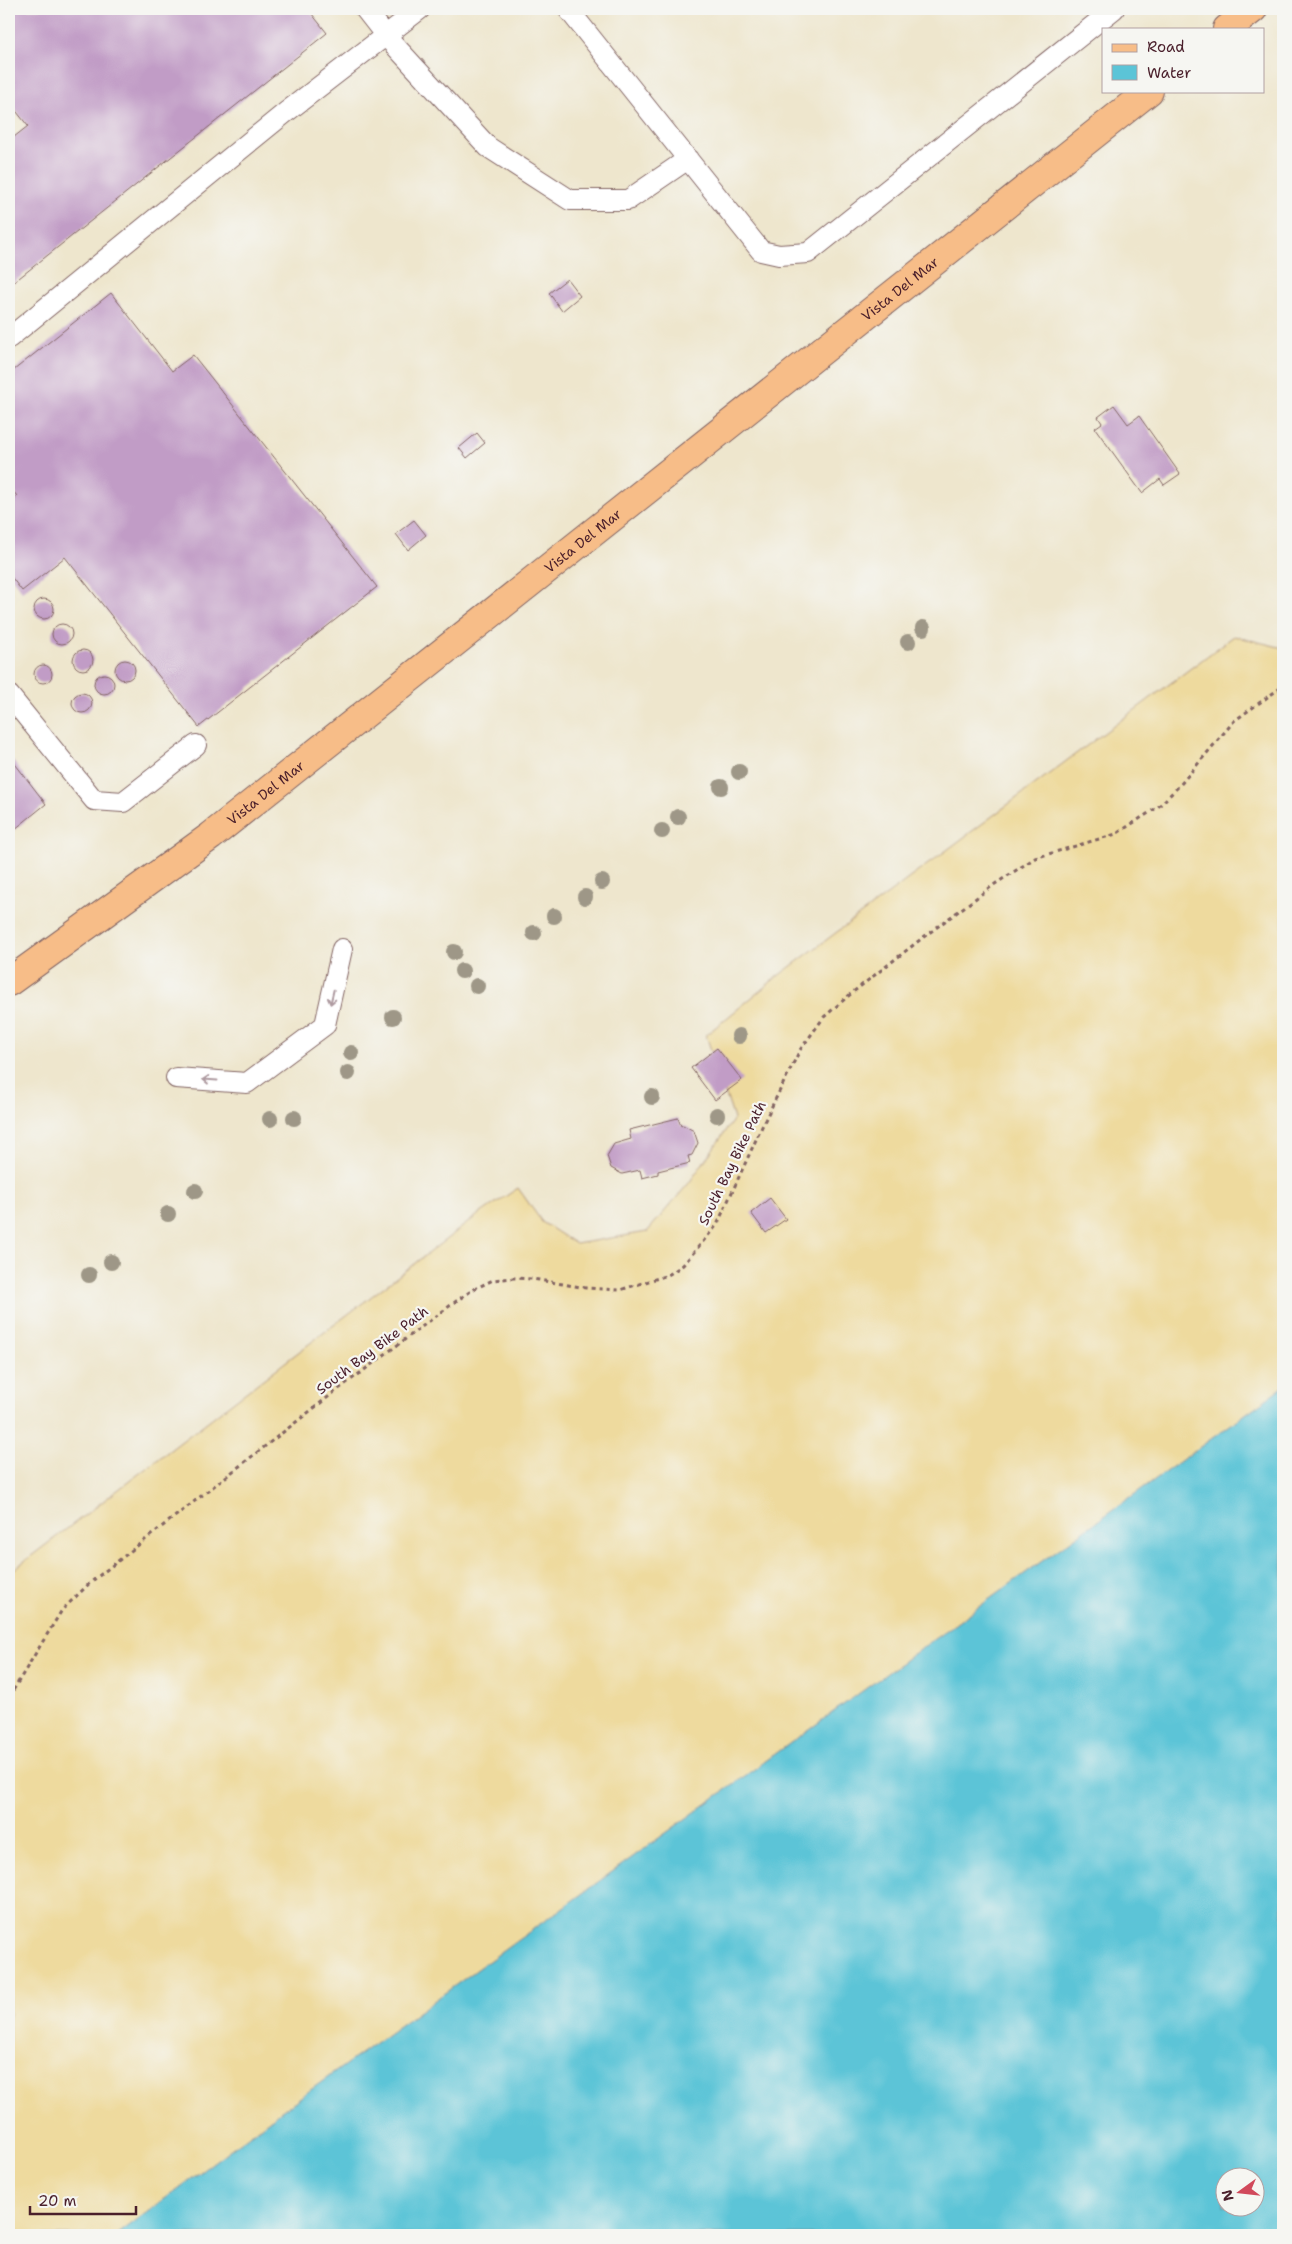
<svg xmlns="http://www.w3.org/2000/svg" width="1292" height="2244" font-family="'Shantell Sans',sans-serif">
<rect width="100%" height="100%" fill="#f6f6f2"/>
<filter id="ink" filterUnits="userSpaceOnUse"><feTurbulence type="fractalNoise" baseFrequency=".02" numOctaves="2"/><feDisplacementMap in="SourceGraphic" scale="10" xChannelSelector="R" yChannelSelector="G"/><feConvolveMatrix kernelMatrix="1 2 1 2 8 2 1 2 1" color-interpolation-filters="sRGB"/></filter>
<filter id="wash" filterUnits="userSpaceOnUse"><feTurbulence type="fractalNoise" baseFrequency=".0096" numOctaves="4" result="noise"/><feDisplacementMap in="SourceGraphic" scale="20" xChannelSelector="R" yChannelSelector="G"/><feGaussianBlur stdDeviation="1.12" result="paint"/><feColorMatrix in="noise" values="0 0 0 0 0 0 0 0 0 0 0 0 0 0 0 0 0 1.4 0 .05"/><feComposite in="paint" operator="in"/></filter>
<g filter="url(#wash)">
<rect width="100%" height="100%" fill="#eee6cd"/>
<path fill="#eeda9e" stroke="#9c7c64" d="M 1234,636 L 1283,648 L 1283,1387 L 276,2115 L 117,2235 L 9,2235 L 9,1573 L 478,1215 L 518,1188 L 542,1222 L 576,1244 L 647,1232 L 689,1183 L 734,1119 L 706,1035 L 778,976 Z"/>
<path fill="#5bc4d7" stroke="#527281" fill-rule="evenodd" d="M 1283,1387 L 1283,2235 L 117,2235 L 276,2115 ZM 1224,2176 L 1254,2176 L 1254,2206 L 1224,2206 Z"/>
<g id="blocks">
<path fill="#c19cc6" d="M 9,9 L 308,9 L 327,33 L 9,286 L 9,131 L 14,137 L 28,126 L 9,102 Z
M 567,279 L 580,296 L 562,311 L 549,293 Z
M 111,293 L 172,371 L 193,355 L 377,587 L 199,727 L 65,557 L 22,591 L 9,574 L 9,502 L 17,496 L 9,486 L 9,374 Z
M 1114,405 L 1128,424 L 1139,416 L 1180,474 L 1164,485 L 1160,479 L 1142,493 L 1095,428 L 1102,423 L 1098,417 Z
M 477,433 L 485,443 L 467,458 L 459,448 Z
M 414,520 L 426,535 L 408,550 L 396,534 Z
M34 609a10 10 0 1 1 20 0a10 10 0 1 1-20 0Z
M52 634a10 10 0 1 1 20 0a10 10 0 1 1-20 0Z
M73 660a10 10 0 1 1 20 0a10 10 0 1 1-20 0Z
M115 670a10 10 0 1 1 20 0a10 10 0 1 1-20 0Z
M34 674a9 9 0 1 1 18 0a9 9 0 1 1-18 0Z
M94 684a10 10 0 1 1 20 0a10 10 0 1 1-20 0Z
M72 703a10 10 0 1 1 20 0a10 10 0 1 1-20 0Z
M 9,756 L 46,804 L 9,834 Z
M 717,1048 L 742,1080 L 715,1100 L 691,1068 Z
M 678,1118 L 681,1126 L 683,1125 L 694,1131 L 698,1143 L 692,1155 L 688,1156 L 690,1163 L 658,1171 L 658,1174 L 642,1178 L 640,1170 L 622,1174 L 611,1168 L 607,1156 L 614,1144 L 631,1139 L 629,1130 Z
M 770,1198 L 786,1219 L 766,1233 L 751,1213 Z"/>
</g>
</g>
<g filter="url(#ink)">
<use href="#blocks" fill-opacity="0" stroke="#836564" stroke-width="1"/>
<g fill="none" stroke-linecap="round" stroke-linejoin="round">
<g stroke="#836564" stroke-width="22">
<path id="lane" d="M 365,9 L 386,36 L 488,147 L 570,200 L 628,200 L 688,159
M 568,9 L 761,251 L 779,255 L 808,253 L 1114,9
M 9,338 L 285,113 L 420,9
M 9,695 L 94,800 L 123,802 L 196,745
M 176,1078 L 247,1083 L 325,1025 L 342,949"/>
</g>
<g stroke="#836564" stroke-width="30">
<g id="primary">
<path d="M 1227,29 L 1253,9"/>
<path id="s1" d="M 9,982 L 211,836 L 1149,91"/>
</g>
</g>
<path stroke="#836564" stroke-width="3" stroke-dasharray="4 4" stroke-linecap="butt" d="M 9,1697 L 62,1610 L 91,1582 L 332,1394 L 459,1299 L 474,1289 L 493,1280 L 513,1278 L 533,1279 L 586,1288 L 620,1290 L 668,1275 L 683,1265 L 717,1225 L 765,1120 L 800,1050 L 824,1017 L 853,992 L 925,936 L 995,884 L 1035,858 L 1116,834 L 1158,807 L 1180,785 L 1234,721 L 1283,686"/>
<use href="#lane" stroke="#fff" stroke-width="20"/>
<use href="#primary" stroke="#f7bd88" stroke-width="28"/>
</g>
<g fill="#9e9787">
<circle cx="923" cy="628" r="8"/>
<circle cx="908" cy="642" r="8"/>
<circle cx="739" cy="772" r="8"/>
<circle cx="721" cy="787" r="8"/>
<circle cx="678" cy="817" r="8"/>
<circle cx="662" cy="831" r="8"/>
<circle cx="602" cy="882" r="8"/>
<circle cx="585" cy="897" r="8"/>
<circle cx="554" cy="916" r="8"/>
<circle cx="534" cy="933" r="8"/>
<circle cx="454" cy="952" r="8"/>
<circle cx="462" cy="971" r="8"/>
<circle cx="477" cy="986" r="8"/>
<circle cx="393" cy="1017" r="8"/>
<circle cx="739" cy="1036" r="8"/>
<circle cx="351" cy="1053" r="8"/>
<circle cx="348" cy="1073" r="8"/>
<circle cx="652" cy="1097" r="8"/>
<circle cx="717" cy="1115" r="8"/>
<circle cx="294" cy="1118" r="8"/>
<circle cx="270" cy="1119" r="8"/>
<circle cx="195" cy="1191" r="8"/>
<circle cx="168" cy="1214" r="8"/>
<circle cx="111" cy="1262" r="8"/>
<circle cx="89" cy="1275" r="8"/>
</g>
<defs><path id="oneway-shaft" d="M-6 0H5M1.5-3L5.5 0L1.5 3" fill="none" stroke-width="1.6" stroke-linecap="round" stroke-linejoin="round" transform="scale(1.25)"/></defs>
<g stroke="#ae9aa0">
<use href="#oneway-shaft" transform="translate(332 997) rotate(103)"/>
<use href="#oneway-shaft" transform="translate(210 1080) rotate(-176)"/>
</g>
</g>
<g text-anchor="middle" stroke-width="4.5" stroke-linejoin="round" paint-order="stroke">
<g font-size="14" fill="#4a1f2b" stroke="#f6f6f2">
<text dy="5" stroke="none"><textPath href="#s1" startOffset="1129">Vista Del Mar</textPath></text>
<text dy="5" stroke="none"><textPath href="#s1" startOffset="724">Vista Del Mar</textPath></text>
<text dy="5" stroke="none"><textPath href="#s1" startOffset="319">Vista Del Mar</textPath></text>
<text transform="translate(732 1163) rotate(-64)" y="5">South Bay Bike Path</text>
<text transform="translate(372 1350) rotate(-37)" y="5">South Bay Bike Path</text>
</g>
</g>
<rect width="1292" height="2244" fill="none" stroke="#f6f6f2" stroke-width="30"/>
<rect x="1102" y="28" width="162" height="65" fill="#f6f6f2" stroke="#b1a0a2"/>
<rect x="1112" y="44" width="25" height="8" fill="#f7bd88" stroke="#b1a0a2"/>
<text x="1147" y="52" font-size="15" fill="#4a1f2b">Road</text>
<rect x="1112" y="65" width="25" height="15" fill="#5bc4d7" stroke="#b1a0a2"/>
<text x="1147" y="78" font-size="15" fill="#4a1f2b">Water</text>
<g transform="translate(1240 2192) rotate(255)"><circle r="24" fill="#f6f6f2" stroke="#b1a0a2"/>
<path d="M0-4L9 19L0 12L-9 19Z" fill="#d1495b"/>
<text y="-8" font-size="14" font-weight="bold" text-anchor="middle" fill="#4a1f2b">N</text>
</g>
<path d="M30 2206v8h106v-8" fill="none" stroke="#4a1f2b" stroke-width="2.5"/>
<text x="38" y="2206" font-size="15" fill="#4a1f2b" stroke="#f6f6f2" stroke-width="4" paint-order="stroke">20 m</text>
</svg>
